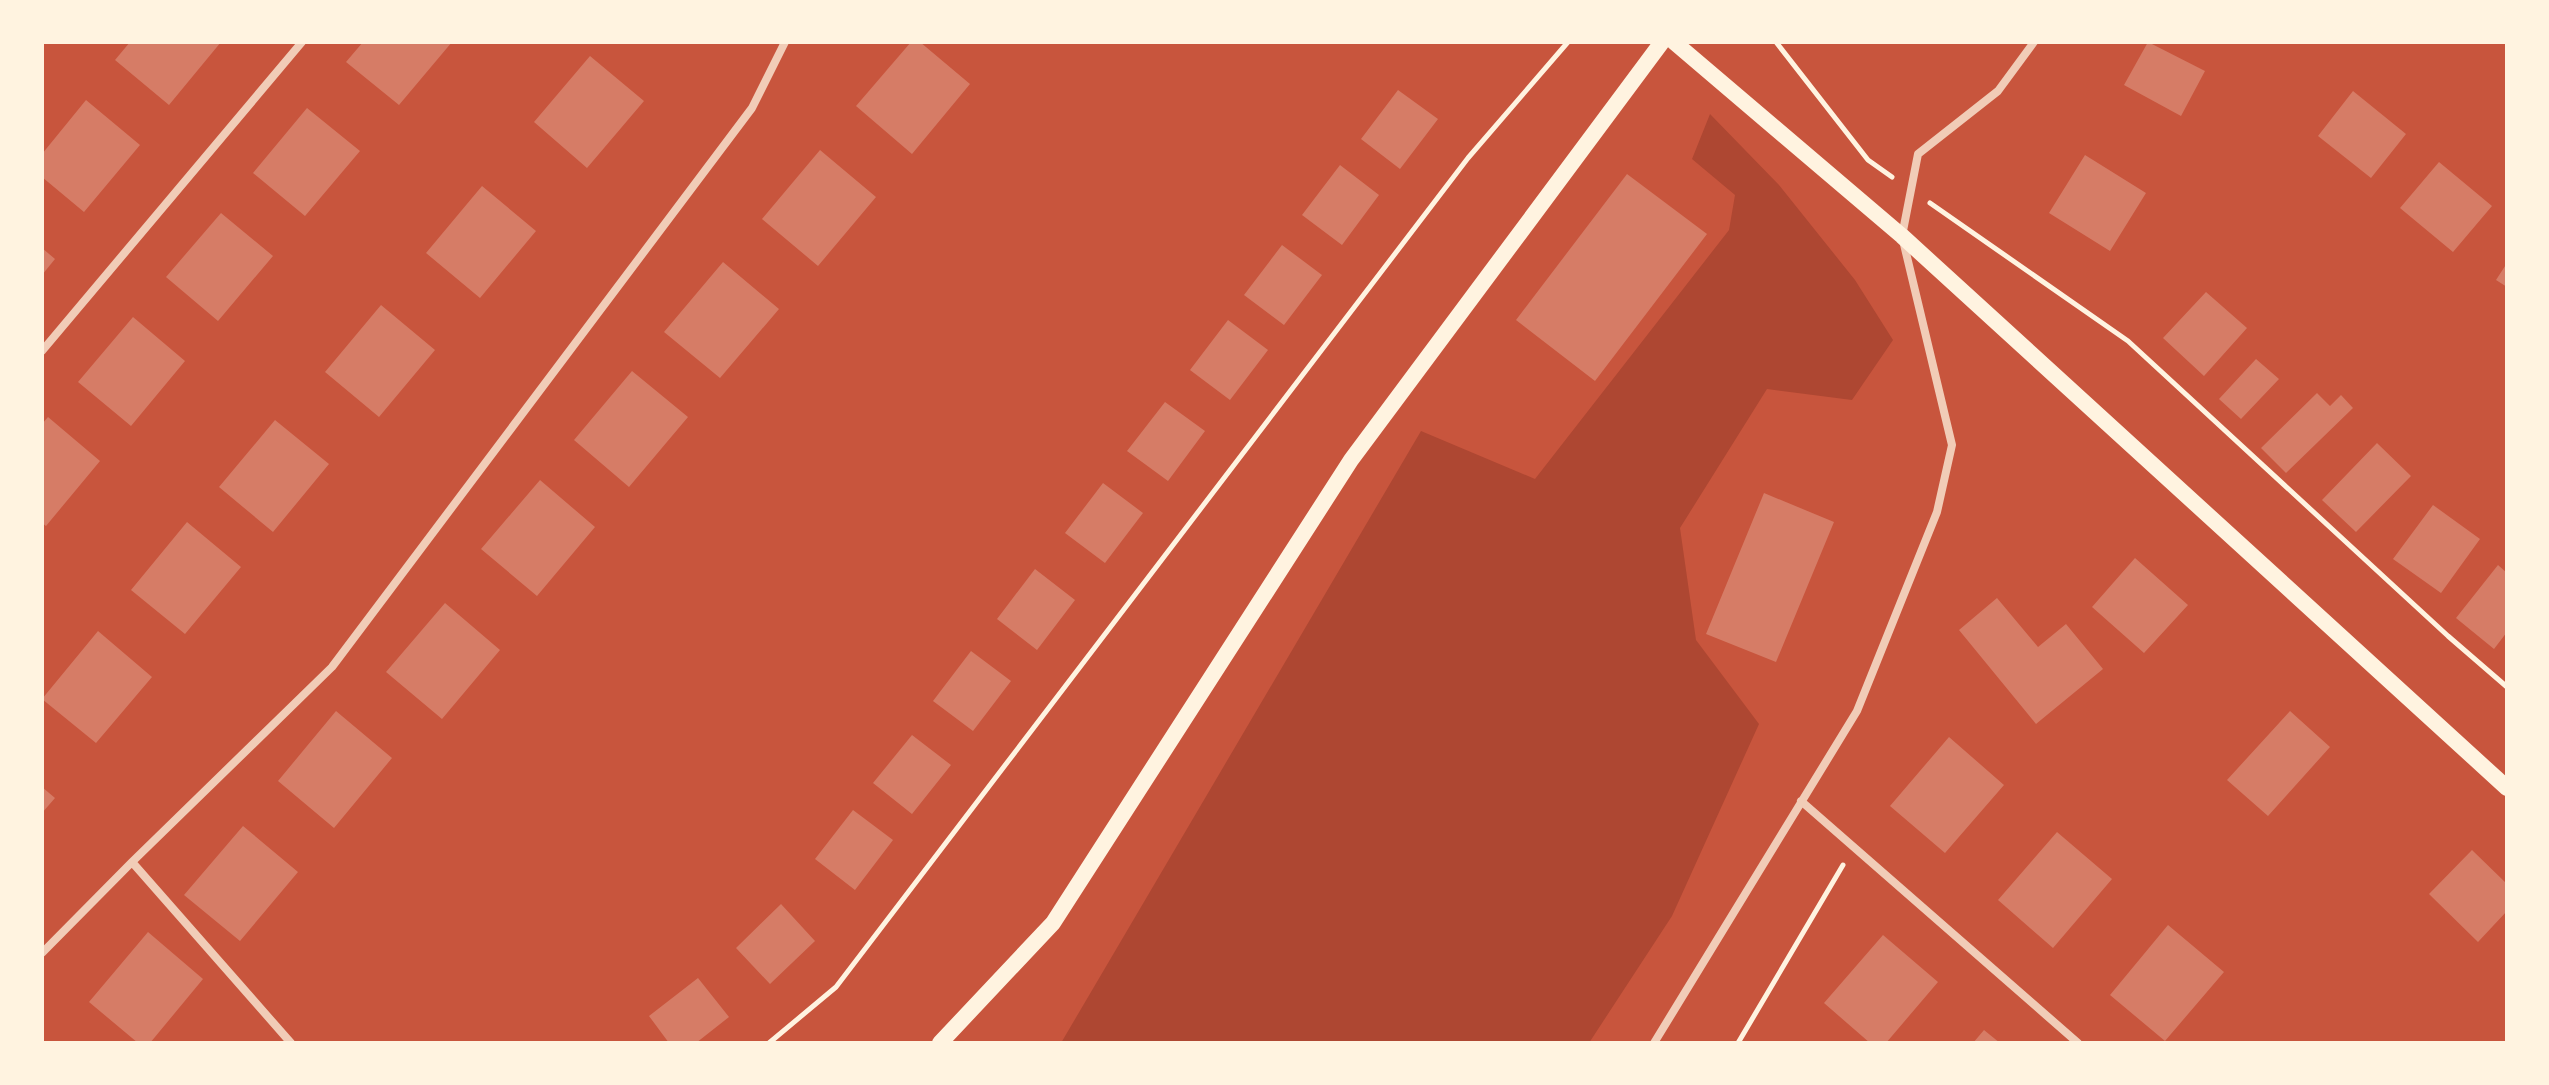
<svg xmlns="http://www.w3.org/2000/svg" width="2549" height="1085" font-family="'Roboto Condensed',sans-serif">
<rect width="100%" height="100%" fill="#c8553d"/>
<path fill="#ae4732" d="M 1710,114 L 1779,185 L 1855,280 L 1893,340 L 1852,400 L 1767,389 L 1680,528 L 1696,640 L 1759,724 L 1672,916 L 1589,1043 L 1061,1043 L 1421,431 L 1535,479 L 1729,230 L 1735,195 L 1692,159 Z"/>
<path fill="#d67c66" d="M 130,42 L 221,42 L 169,105 L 115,60 Z
M 363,42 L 452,42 L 399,105 L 346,62 Z
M 911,42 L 920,42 L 970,84 L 912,154 L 856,106 Z
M 2148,42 L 2205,71 L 2181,116 L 2124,85 Z
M 590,56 L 644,101 L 587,168 L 534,122 Z
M 1398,90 L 1438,119 L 1400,169 L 1361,139 Z
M 2353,91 L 2406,134 L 2371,178 L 2318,136 Z
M 86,100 L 140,145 L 84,212 L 42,177 L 42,154 Z
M 307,108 L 360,151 L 305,216 L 253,173 Z
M 820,150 L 876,197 L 818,266 L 762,219 Z
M 2085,155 L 2146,193 L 2110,251 L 2049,213 Z
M 2439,162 L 2492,206 L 2453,252 L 2400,208 Z
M 1340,165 L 1379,195 L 1342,245 L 1302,215 Z
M 1627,174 L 1707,234 L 1595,381 L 1516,320 Z
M 482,186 L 536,231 L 480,298 L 426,253 Z
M 221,213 L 273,256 L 218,321 L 166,277 Z
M 1282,245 L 1322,275 L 1284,325 L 1244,295 Z
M 42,248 L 55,259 L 42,275 Z
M 723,262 L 779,309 L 720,378 L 664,332 Z
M 2507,263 L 2507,287 L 2496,280 Z
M 2206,292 L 2247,328 L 2204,376 L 2163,338 Z
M 381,305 L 435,350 L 379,417 L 325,372 Z
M 133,317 L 185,361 L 131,426 L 78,382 Z
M 1228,320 L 1268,350 L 1230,400 L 1190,370 Z
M 2256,359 L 2279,379 L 2241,419 L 2219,399 Z
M 632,371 L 688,417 L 629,487 L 574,440 Z
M 2317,393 L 2330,406 L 2341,395 L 2353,408 L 2286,473 L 2261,448 Z
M 1165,402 L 1205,431 L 1168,481 L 1127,451 Z
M 48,417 L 100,461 L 46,526 L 42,523 L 42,424 Z
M 275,420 L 329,464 L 273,532 L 219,487 Z
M 2377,443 L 2411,476 L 2356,532 L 2322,500 Z
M 540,480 L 595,527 L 537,596 L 481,549 Z
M 1103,483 L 1143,513 L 1105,563 L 1065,533 Z
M 1764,493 L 1834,522 L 1776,662 L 1706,634 Z
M 2433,505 L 2480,539 L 2441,593 L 2393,559 Z
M 187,522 L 241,567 L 185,634 L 131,590 Z
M 2135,558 L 2188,605 L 2144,653 L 2092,607 Z
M 2498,565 L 2507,573 L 2507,632 L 2494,649 L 2456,618 Z
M 1035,569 L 1075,600 L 1037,650 L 997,619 Z
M 1997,598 L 2038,647 L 2066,624 L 2103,669 L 2036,724 L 1959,630 Z
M 445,603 L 500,650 L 442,719 L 386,672 Z
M 98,631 L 152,677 L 96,743 L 42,699 Z
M 971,651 L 1011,681 L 973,731 L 933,701 Z
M 336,711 L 392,758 L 334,828 L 278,781 Z
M 2290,711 L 2330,747 L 2268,816 L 2227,780 Z
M 912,735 L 951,765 L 912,814 L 873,783 Z
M 1949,737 L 2004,785 L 1945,853 L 1890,806 Z
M 42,787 L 55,798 L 42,813 Z
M 853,810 L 893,840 L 855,890 L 815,859 Z
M 243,826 L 298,872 L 240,941 L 184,895 Z
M 2057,832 L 2112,879 L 2053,948 L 1998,900 Z
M 2472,850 L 2507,884 L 2507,911 L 2478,942 L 2429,894 Z
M 781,904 L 815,941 L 770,984 L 736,948 Z
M 2168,925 L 2224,972 L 2165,1041 L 2110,995 Z
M 148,932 L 203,979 L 150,1043 L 138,1043 L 89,1002 Z
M 1883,935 L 1938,982 L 1886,1043 L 1870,1043 L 1824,1003 Z
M 698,978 L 729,1017 L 696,1043 L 669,1043 L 649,1016 Z
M 1984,1030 L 2000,1043 L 1973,1043 Z"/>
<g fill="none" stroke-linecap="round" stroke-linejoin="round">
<path stroke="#fff3e0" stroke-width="5" d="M 1776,42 L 1868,160 L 1892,177
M 1930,203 L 2128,341 L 2448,636 L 2507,687
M 769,1043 L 836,987 L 1468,158 L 1568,42
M 1738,1043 L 1843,865"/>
<path stroke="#f1ccb7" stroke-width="8" d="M 42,351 L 302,42
M 1801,801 L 2078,1043
M 132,862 L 291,1043
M 42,953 L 132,862 L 332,667 L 752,108 L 785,42
M 1654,1043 L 1857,711 L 1937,512 L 1952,445 L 1902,236 L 1918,154 L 1998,91 L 2034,42"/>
<path stroke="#fff3e0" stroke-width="16" d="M 1674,42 L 1902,236 L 2507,788
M 940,1043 L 1053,923 L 1351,460 L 1662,42"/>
</g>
<rect width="2549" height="1085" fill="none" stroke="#fff3e0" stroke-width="88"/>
</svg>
